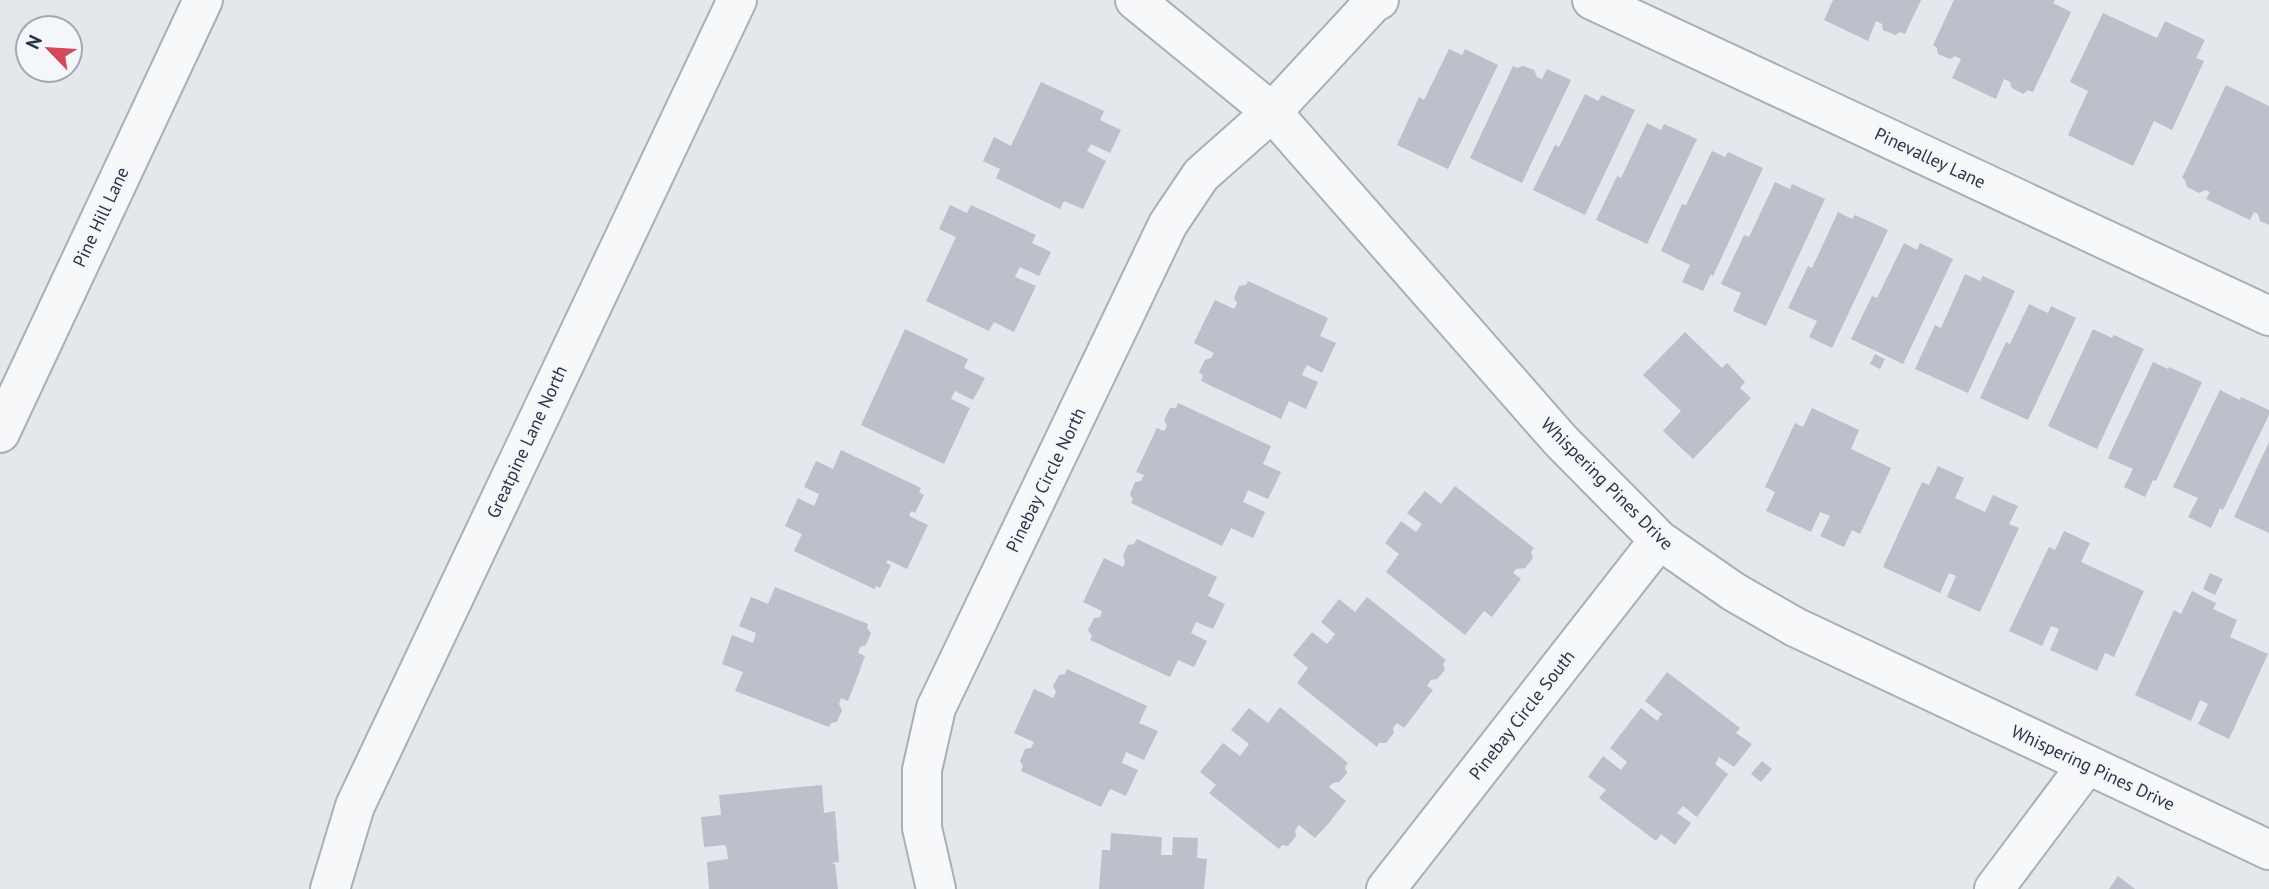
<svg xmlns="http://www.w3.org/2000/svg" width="2269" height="889" font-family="'PT Sans',sans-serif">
<rect width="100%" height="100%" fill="#e4e7ec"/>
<path fill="#bbc0ca" d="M 1833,0 L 1921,0 L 1905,34 L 1900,32 L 1895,35 L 1883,30 L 1882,24 L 1876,21 L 1868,41 L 1824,20 Z
M 1954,0 L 2055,0 L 2053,3 L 2071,12 L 2033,92 L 2028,90 L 2023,94 L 2012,88 L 2010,82 L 2004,79 L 1996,99 L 1952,78 L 1961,59 L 1955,56 L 1950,59 L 1938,54 L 1937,48 L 1933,45 Z
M 2103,13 L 2157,38 L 2165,21 L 2205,40 L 2196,58 L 2204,61 L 2172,130 L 2154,121 L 2133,166 L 2068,135 L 2088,91 L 2070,82 Z
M 1449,49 L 1462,55 L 1465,49 L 1498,65 L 1448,169 L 1397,145 L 1419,97 L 1424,100 Z
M 1513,66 L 1517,68 L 1523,66 L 1534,70 L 1537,77 L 1542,79 L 1547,69 L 1571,80 L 1522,183 L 1470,158 Z
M 1041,82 L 1104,111 L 1100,120 L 1121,130 L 1110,153 L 1091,144 L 1087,151 L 1106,161 L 1083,209 L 1064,201 L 1060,209 L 996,178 L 1000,169 L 983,161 L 994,137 L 1011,146 Z
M 2226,85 L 2269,106 L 2269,225 L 2260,221 L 2258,214 L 2254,212 L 2250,220 L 2206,199 L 2210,192 L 2205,190 L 2199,193 L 2187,187 L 2185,180 L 2182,178 Z
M 1585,94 L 1598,101 L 1602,95 L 1635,110 L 1585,215 L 1533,190 L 1555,145 L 1559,147 Z
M 1647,123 L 1661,130 L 1664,124 L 1697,139 L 1647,244 L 1596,220 L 1617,176 L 1621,178 Z
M 1712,151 L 1725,157 L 1728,152 L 1763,168 L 1713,276 L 1711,274 L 1703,291 L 1682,282 L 1690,265 L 1661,251 L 1682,204 L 1686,205 Z
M 1775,182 L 1790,189 L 1792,184 L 1825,199 L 1766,326 L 1733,311 L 1741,293 L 1721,284 L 1744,235 L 1749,237 Z
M 950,205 L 967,213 L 971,205 L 1036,235 L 1032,243 L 1051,252 L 1039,276 L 1020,267 L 1015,277 L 1036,286 L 1014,332 L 994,322 L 989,331 L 926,301 L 956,237 L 939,229 Z
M 1838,212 L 1852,219 L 1855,215 L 1888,230 L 1832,348 L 1809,337 L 1817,321 L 1788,308 L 1808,266 L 1812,268 Z
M 1904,243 L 1917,250 L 1920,243 L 1953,259 L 1903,364 L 1851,339 L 1872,296 L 1877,298 Z
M 1965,274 L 1980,281 L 1983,276 L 2015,291 L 1968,393 L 1915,369 L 1935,325 L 1941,328 Z
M 1248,281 L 1328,318 L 1320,336 L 1336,343 L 1322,373 L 1307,365 L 1304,370 L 1302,375 L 1318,382 L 1306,409 L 1289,401 L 1281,419 L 1201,381 L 1203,376 L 1199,372 L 1205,360 L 1211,358 L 1214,353 L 1194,343 L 1204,322 L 1215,300 L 1234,309 L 1237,303 L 1234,298 L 1239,286 L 1246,285 Z
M 2029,304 L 2048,313 L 2051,306 L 2076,318 L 2028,420 L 1980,398 L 2006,342 L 2010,344 Z
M 905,329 L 968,359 L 964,368 L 985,378 L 973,400 L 955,391 L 951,399 L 970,408 L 944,464 L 861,425 Z
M 2093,329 L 2112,338 L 2114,335 L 2144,349 L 2097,449 L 2048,426 Z
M 1685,332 L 1722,368 L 1727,363 L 1745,382 L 1740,388 L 1751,398 L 1693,459 L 1663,431 L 1681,411 L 1643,375 Z
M 1875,354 L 1885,359 L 1880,369 L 1870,364 Z
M 2153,362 L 2168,369 L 2169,367 L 2202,382 L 2156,481 L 2153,480 L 2145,497 L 2124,487 L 2133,469 L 2108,458 Z
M 2220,390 L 2240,400 L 2241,397 L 2269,410 L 2269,415 L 2223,510 L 2220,508 L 2211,528 L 2188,517 L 2198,498 L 2173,487 Z
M 1178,403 L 1271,446 L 1263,464 L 1281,472 L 1268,499 L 1248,490 L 1243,502 L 1265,512 L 1253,538 L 1231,528 L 1222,546 L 1131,503 L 1133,499 L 1130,494 L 1135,482 L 1141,481 L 1144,475 L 1136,472 L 1157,428 L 1164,431 L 1167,426 L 1164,420 L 1170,408 L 1176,408 Z
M 1812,408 L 1859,430 L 1851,449 L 1891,468 L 1860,534 L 1852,530 L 1844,547 L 1820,536 L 1830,516 L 1820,512 L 1811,532 L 1766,511 L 1775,492 L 1765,487 L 1795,423 L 1803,427 Z
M 2269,442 L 2269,533 L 2234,517 Z
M 841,450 L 921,488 L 919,492 L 924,495 L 915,513 L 911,511 L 909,516 L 928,525 L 917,548 L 907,569 L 888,560 L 886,563 L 891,565 L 880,588 L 876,586 L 874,589 L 794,551 L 802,534 L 785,526 L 798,498 L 814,506 L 819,494 L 804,487 L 816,461 L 833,469 Z
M 1938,466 L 1964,478 L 1955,498 L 1985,512 L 1993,495 L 2018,506 L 2009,524 L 2019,528 L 1980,612 L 1947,597 L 1956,576 L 1949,573 L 1940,593 L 1883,567 L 1922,482 L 1929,485 Z
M 1455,486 L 1534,548 L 1531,552 L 1533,558 L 1525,568 L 1516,569 L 1513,573 L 1521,579 L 1492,617 L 1484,611 L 1465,635 L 1386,572 L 1399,554 L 1385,543 L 1401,521 L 1416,532 L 1422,524 L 1407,513 L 1425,491 L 1441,504 Z
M 2064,531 L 2090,543 L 2081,562 L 2144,591 L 2114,657 L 2105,653 L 2097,671 L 2050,650 L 2059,629 L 2051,626 L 2042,646 L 2009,631 L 2049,547 L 2055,550 Z
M 1137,539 L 1217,577 L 1208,596 L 1225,604 L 1213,629 L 1196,622 L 1191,633 L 1207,641 L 1194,667 L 1178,660 L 1170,677 L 1090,640 L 1092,636 L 1088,630 L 1094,618 L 1100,617 L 1102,611 L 1083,602 L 1104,558 L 1123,567 L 1125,562 L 1123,556 L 1128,545 L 1134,544 Z
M 2210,573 L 2223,579 L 2215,595 L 2203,589 Z
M 775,587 L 868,624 L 867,628 L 871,633 L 866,645 L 860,647 L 858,653 L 865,656 L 857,678 L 848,701 L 841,698 L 839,704 L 842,710 L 837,722 L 831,723 L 829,727 L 735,691 L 743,672 L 722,664 L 732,635 L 753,643 L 756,633 L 739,626 L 751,597 L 768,604 Z
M 2192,591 L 2216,603 L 2213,609 L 2237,620 L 2230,637 L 2268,654 L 2229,739 L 2198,724 L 2208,704 L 2200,700 L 2191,721 L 2135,695 L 2174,610 L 2181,614 Z
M 1367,597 L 1446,660 L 1443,664 L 1445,670 L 1437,679 L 1431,680 L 1427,686 L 1433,690 L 1404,728 L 1397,723 L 1393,728 L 1394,733 L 1386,743 L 1379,743 L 1377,747 L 1297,683 L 1308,668 L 1293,655 L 1312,632 L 1327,644 L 1332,638 L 1335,634 L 1321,622 L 1339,599 L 1355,612 Z
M 1067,669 L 1147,706 L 1139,723 L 1158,731 L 1144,760 L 1126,752 L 1122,763 L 1138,770 L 1126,796 L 1110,789 L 1101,807 L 1021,771 L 1023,766 L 1020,761 L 1025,749 L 1031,748 L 1034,742 L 1014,733 L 1034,689 L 1053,698 L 1056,692 L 1053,686 L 1059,675 L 1065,674 Z
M 1667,672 L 1740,728 L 1736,733 L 1752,744 L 1734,767 L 1719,757 L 1715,764 L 1728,774 L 1697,817 L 1683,806 L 1677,813 L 1691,823 L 1675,845 L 1661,834 L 1656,841 L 1599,798 L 1606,790 L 1588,777 L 1603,756 L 1621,770 L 1627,762 L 1610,748 L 1641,708 L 1657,721 L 1662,714 L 1645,701 Z
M 1280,707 L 1348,763 L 1345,767 L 1347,773 L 1339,782 L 1333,783 L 1329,787 L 1346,801 L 1329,823 L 1315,838 L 1299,825 L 1295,830 L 1296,836 L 1288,846 L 1282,845 L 1279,849 L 1209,793 L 1216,785 L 1200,772 L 1223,743 L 1240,756 L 1249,744 L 1231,730 L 1249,708 L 1268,723 Z
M 1762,761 L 1772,769 L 1761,782 L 1751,774 Z
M 822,785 L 824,813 L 835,811 L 839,862 L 830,863 L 835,864 L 838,889 L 709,889 L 707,862 L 728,859 L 727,850 L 725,845 L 704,847 L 701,817 L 721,815 L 719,795 Z
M 1111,833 L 1162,837 L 1161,855 L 1172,855 L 1173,837 L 1198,838 L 1197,858 L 1207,859 L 1204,889 L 1099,889 L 1102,850 L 1110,850 Z
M 2118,876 L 2135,889 L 2109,889 Z"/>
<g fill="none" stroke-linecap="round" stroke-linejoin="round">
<g stroke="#a9aeb7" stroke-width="42">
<path id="minor" d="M 1135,0 L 1272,112 L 1561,441 L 1659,540 L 1734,592 L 1795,627 L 2269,850
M 1592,0 L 2269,316
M 0,433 L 203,0
M 330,889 L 355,806 L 737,0
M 936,889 L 922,828 L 922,770 L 936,708 L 1168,224 L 1201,175 L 1272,112 L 1373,3 L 1379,0
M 1386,889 L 1659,540
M 1994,889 L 2087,765"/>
</g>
<use href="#minor" stroke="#f7f8fa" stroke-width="38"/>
</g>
<g text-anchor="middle" stroke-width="5" stroke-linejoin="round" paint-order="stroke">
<g font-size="18" fill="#2b3445" stroke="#f4f6f9">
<text transform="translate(1930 158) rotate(25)" y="6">Pinevalley Lane</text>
<text transform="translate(101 217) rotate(-65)" y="6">Pine Hill Lane</text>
<text transform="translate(527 442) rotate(-65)" y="6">Greatpine Lane North</text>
<text transform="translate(1046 480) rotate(-64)" y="6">Pinebay Circle North</text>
<text transform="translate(1607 484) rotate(45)" y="6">Whispering Pines Drive</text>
<text transform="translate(1522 715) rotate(-52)" y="6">Pinebay Circle South</text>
<text transform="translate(2093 768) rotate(25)" y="6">Whispering Pines Drive</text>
</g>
</g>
<g transform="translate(49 49) rotate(295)"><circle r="33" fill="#f4f6f9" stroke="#a4a8b1" stroke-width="2"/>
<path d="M0-5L12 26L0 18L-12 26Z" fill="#d1495b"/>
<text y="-10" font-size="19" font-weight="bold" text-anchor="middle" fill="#2b3445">N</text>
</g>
</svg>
